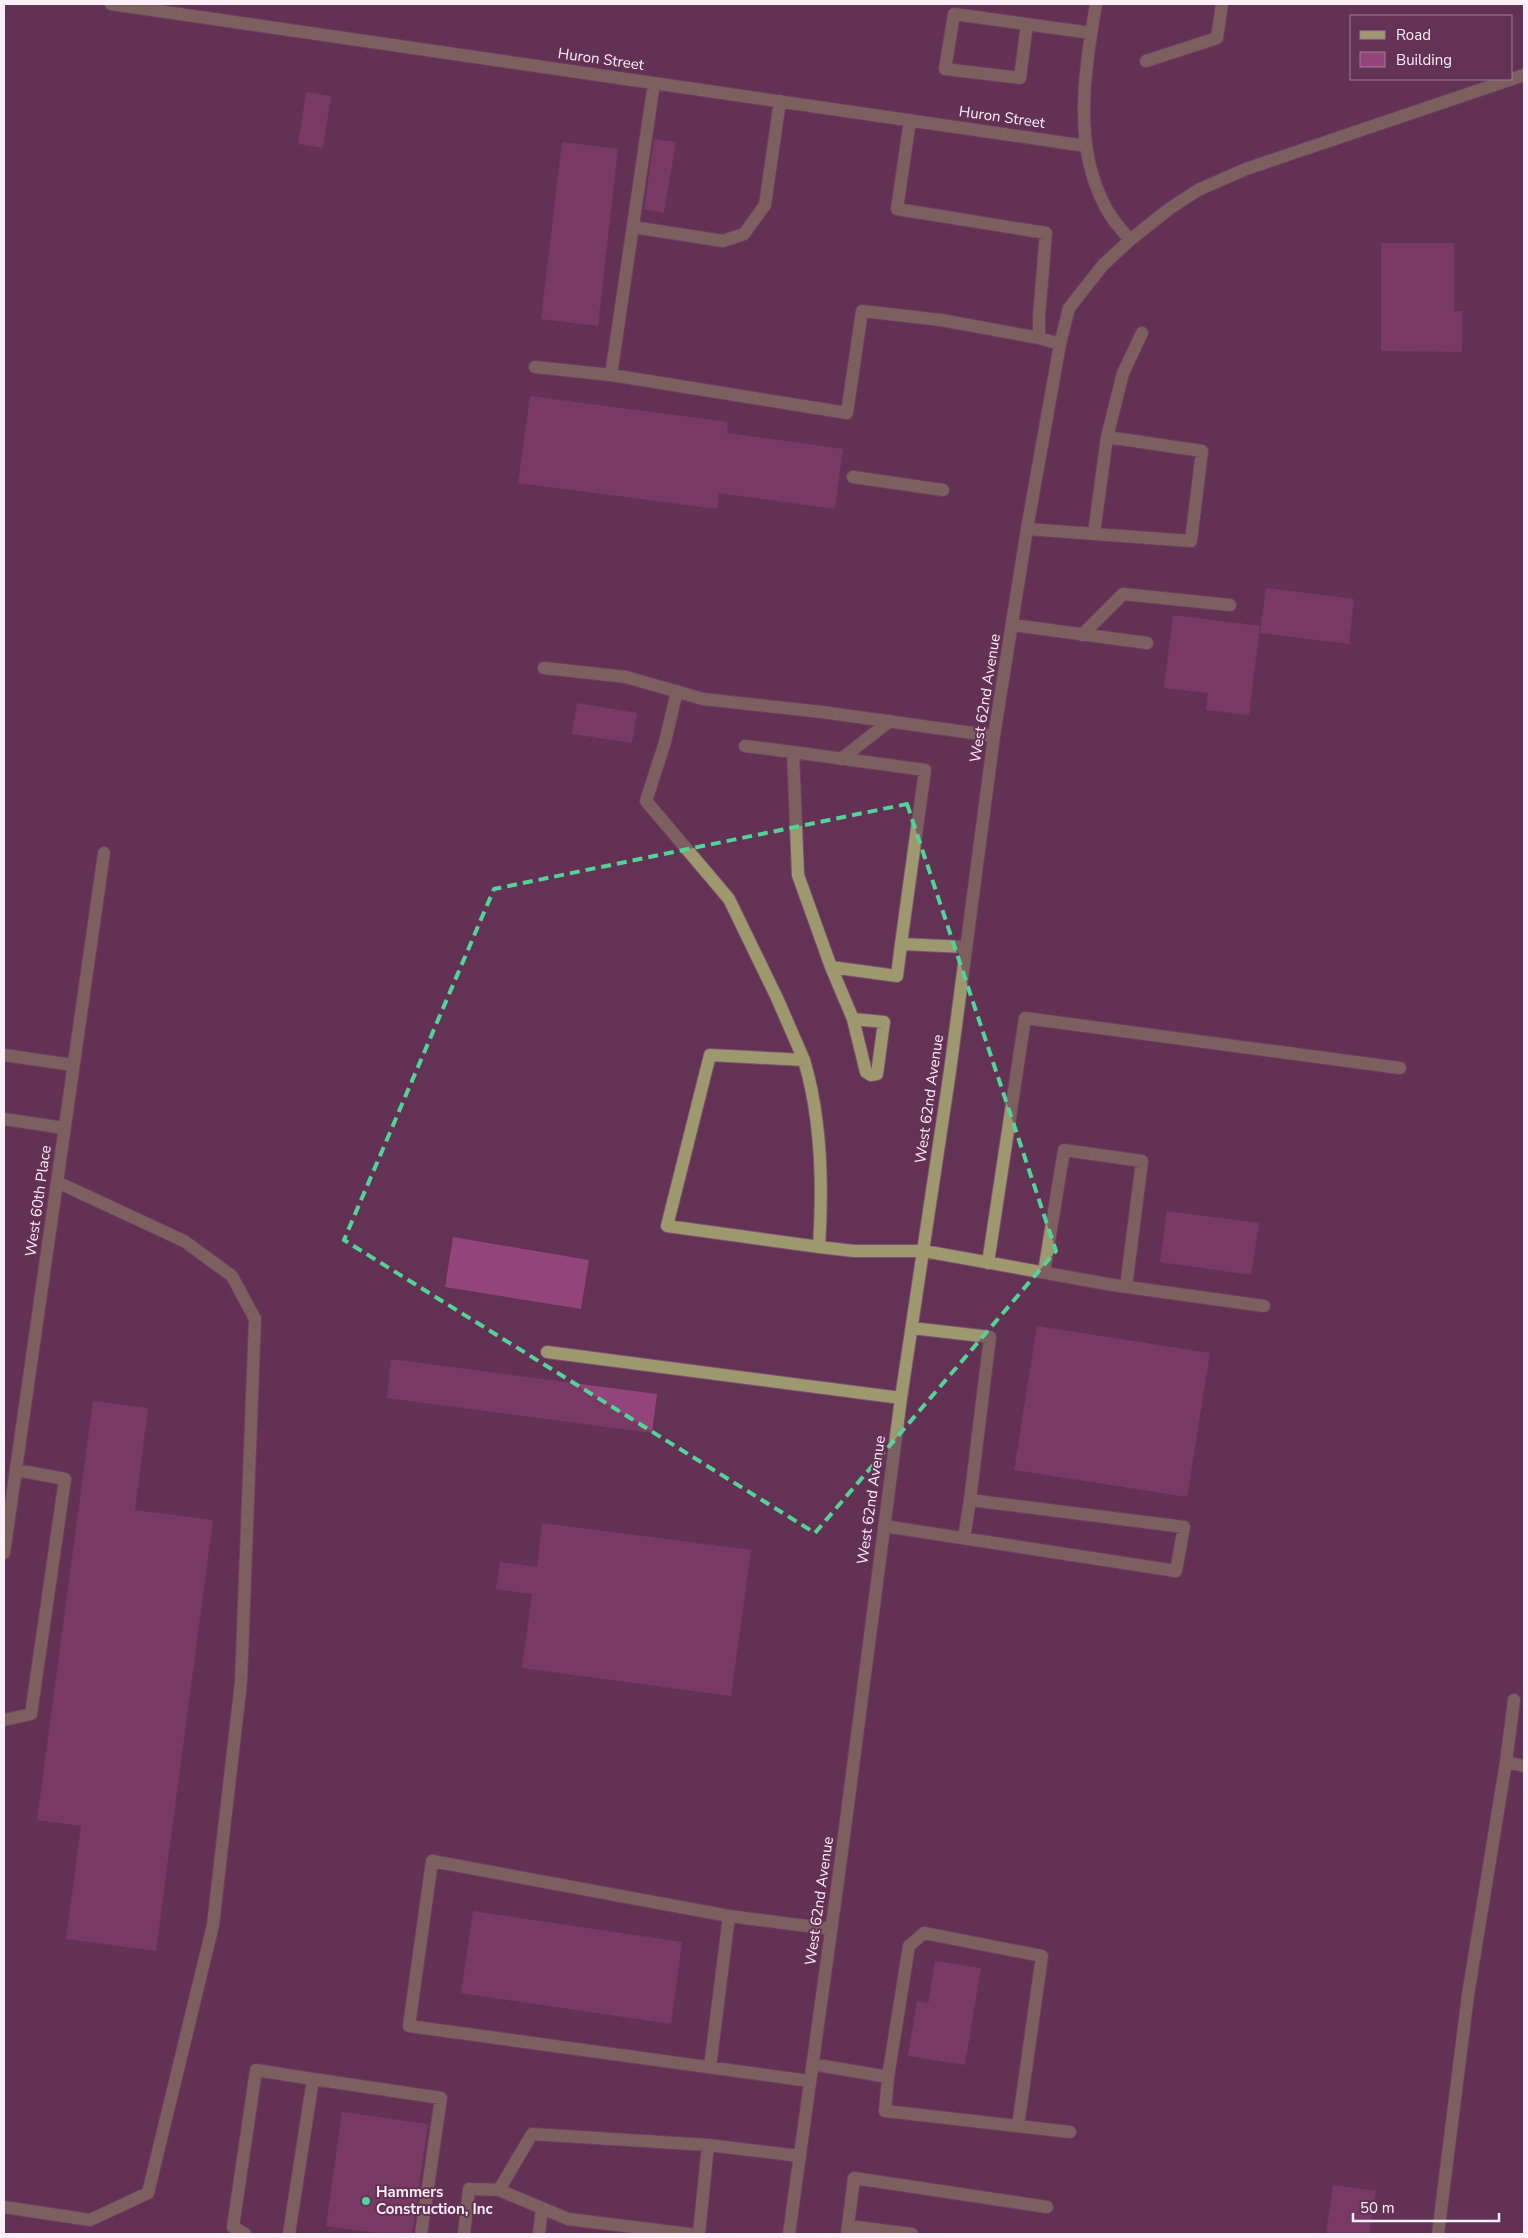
<svg xmlns="http://www.w3.org/2000/svg" width="1528" height="2238" font-family="'Nunito Sans',sans-serif">
<rect width="100%" height="100%" fill="#633254"/>
<path fill="#92447b" d="M 306,92 L 331,96 L 323,148 L 298,144 Z
M 654,139 L 676,142 L 664,213 L 644,209 Z
M 562,142 L 618,149 L 598,326 L 541,319 Z
M 1381,243 L 1454,243 L 1454,311 L 1462,311 L 1462,352 L 1381,351 Z
M 530,396 L 728,422 L 727,433 L 843,449 L 835,509 L 719,493 L 717,509 L 518,483 Z
M 1266,588 L 1354,599 L 1349,644 L 1260,633 Z
M 1173,615 L 1260,626 L 1249,715 L 1206,710 L 1208,693 L 1164,688 Z
M 577,703 L 637,713 L 632,743 L 572,734 Z
M 1167,1211 L 1259,1223 L 1251,1275 L 1160,1262 Z
M 453,1237 L 589,1260 L 581,1309 L 445,1287 Z
M 1037,1326 L 1210,1353 L 1187,1497 L 1014,1470 Z
M 391,1359 L 657,1394 L 652,1433 L 387,1398 Z
M 93,1401 L 148,1408 L 135,1510 L 213,1520 L 156,1951 L 66,1939 L 81,1826 L 37,1820 Z
M 542,1523 L 751,1550 L 731,1696 L 522,1668 L 532,1594 L 496,1589 L 500,1562 L 537,1567 Z
M 473,1911 L 682,1942 L 671,2024 L 461,1993 Z
M 935,1961 L 981,1968 L 965,2065 L 908,2056 L 917,2001 L 928,2003 Z
M 342,2112 L 428,2124 L 412,2234 L 384,2234 L 326,2226 Z
M 1333,2185 L 1376,2191 L 1369,2234 L 1326,2234 Z"/>
<g fill="none" stroke-linecap="round" stroke-linejoin="round">
<g stroke="#7b506e" stroke-width="14">
<path id="minor" d="M 111,4 L 1086,146
M 1096,4 C 1085,70 1072,144 1105,206 C 1111,219 1121,229 1130,240
M 1027,24 L 1020,78 L 945,69 L 954,14 L 1091,33
M 1146,61 L 1217,38 L 1222,4
M 654,83 L 611,375 L 847,413 L 862,311 L 941,320 L 1039,338
M 910,120 L 897,209 L 1046,233 L 1039,317 L 1039,338 L 1060,344
M 633,227 L 723,241 L 744,234 L 765,205 L 780,101
M 535,367 L 611,375
M 1107,437 L 1123,373 L 1142,333
M 853,477 L 943,490
M 1027,529 L 1191,541 L 1202,451 L 1107,437 L 1094,533
M 1013,625 L 1147,643
M 1082,635 L 1123,594 L 1230,605
M 544,668 L 626,677 L 703,699 L 822,712 L 994,736
M 677,691 L 665,742 L 646,801 L 729,899 L 777,998 L 804,1060
M 745,746 L 793,752
M 841,759 L 890,721
M 831,967 L 798,875 L 793,752 L 925,770 L 901,944
M 853,1019 L 884,1022 L 877,1074 L 871,1075 L 866,1072 L 853,1019 L 831,967 L 897,976 L 901,944 L 966,947
M 4,1055 L 73,1065
M 4,1119 L 64,1128
M 819,1247 L 667,1226 L 710,1055 L 804,1060 C 822,1120 823,1186 819,1247 L 854,1251 L 924,1251 L 1113,1285 L 1264,1306
M 988,1263 L 1025,1018 L 1400,1068
M 1044,1272 L 1064,1150 L 1142,1161 L 1126,1287
M 547,1352 L 901,1398
M 884,1526 L 1176,1571 L 1184,1527 L 970,1500 L 990,1337 L 912,1328
M 964,1538 L 970,1500
M 4,1553 L 104,853
M 1514,1700 L 1506,1762 L 1524,1766
M 4,1720 L 31,1714 L 65,1479 L 16,1470
M 812,2064 L 888,2077 L 885,2111 L 1070,2132
M 710,2067 L 729,1916
M 888,2077 L 909,1946 L 924,1933 L 1042,1956 L 1018,2126
M 809,2081 L 409,2026 L 432,1861 L 729,1916 L 831,1929
M 499,2190 L 568,2219 L 690,2234
M 4,2207 L 90,2220 L 148,2193 L 213,1925 L 241,1682 L 255,1319 L 232,1276 L 184,1241 L 57,1182
M 848,2226 L 912,2234
M 245,2234 L 233,2227 L 256,2070 L 313,2079
M 289,2234 L 313,2079 L 441,2098 L 421,2234
M 464,2234 L 469,2189 L 499,2190 L 532,2134 L 708,2145 L 800,2156
M 539,2234 L 542,2208
M 699,2234 L 708,2145
M 789,2234 L 841,1859 L 901,1398 L 950,1071 L 994,736 L 1027,529 L 1060,344 L 1069,308 L 1103,265 L 1130,240 L 1169,209 L 1198,190 L 1246,169 L 1524,75
M 847,2234 L 854,2178 L 1047,2207
M 1438,2234 L 1468,1995 L 1506,1762"/>
</g>
<use href="#minor" stroke="#9e986f" stroke-width="12"/>
</g>
<path d="M0 0H1528V2238H0ZM 907,804 L 1056,1251 L 815,1533 L 344,1240 L 494,889 Z" fill="#633254" fill-opacity=".55" fill-rule="evenodd"/>
<path fill="none" stroke="#52d397" stroke-width="4" stroke-dasharray="10 6" stroke-linejoin="round" d="M 907,804 L 1056,1251 L 815,1533 L 344,1240 L 494,889 Z"/>
<circle fill="#52d397" stroke="#633254" stroke-width="2" cx="366" cy="2201" r="5"/>
<g text-anchor="middle" stroke-width="4" stroke-linejoin="round" paint-order="stroke">
<g font-size="15" fill="#fceff7" stroke="#633254">
<text transform="translate(601 59) rotate(8)" y="5">Huron Street</text>
<text transform="translate(1002 117) rotate(8)" y="5">Huron Street</text>
<text transform="translate(985 698) rotate(-81)" y="5">West 62nd Avenue</text>
<text transform="translate(929 1099) rotate(-82)" y="5">West 62nd Avenue</text>
<text transform="translate(38 1201) rotate(-82)" y="5">West 60th Place</text>
<text transform="translate(871 1500) rotate(-82)" y="5">West 62nd Avenue</text>
<text transform="translate(819 1901) rotate(-82)" y="5">West 62nd Avenue</text>
</g>
<g font-size="15" font-weight="bold" fill="#fceff7" stroke="#633254" text-anchor="start">
<text x="376" y="2197">Hammers<tspan x="376" dy="17">Construction, Inc</tspan></text>
</g>
</g>
<rect width="1528" height="2238" fill="none" stroke="#fceff7" stroke-width="10"/>
<rect x="1350" y="15" width="162" height="65" fill="#633254" stroke="#a07e95"/>
<rect x="1360" y="31" width="25" height="8" fill="#9e986f" stroke="#a07e95"/>
<text x="1396" y="40" font-size="15" fill="#fceff7">Road</text>
<rect x="1360" y="52" width="25" height="15" fill="#92447b" stroke="#a07e95"/>
<text x="1396" y="65" font-size="15" fill="#fceff7">Building</text>
<path d="M1353 2213v8h146v-8" fill="none" stroke="#fceff7" stroke-width="2.5"/>
<text x="1360" y="2213" font-size="15" fill="#fceff7" stroke="#633254" stroke-width="4" paint-order="stroke">50 m</text>
</svg>
